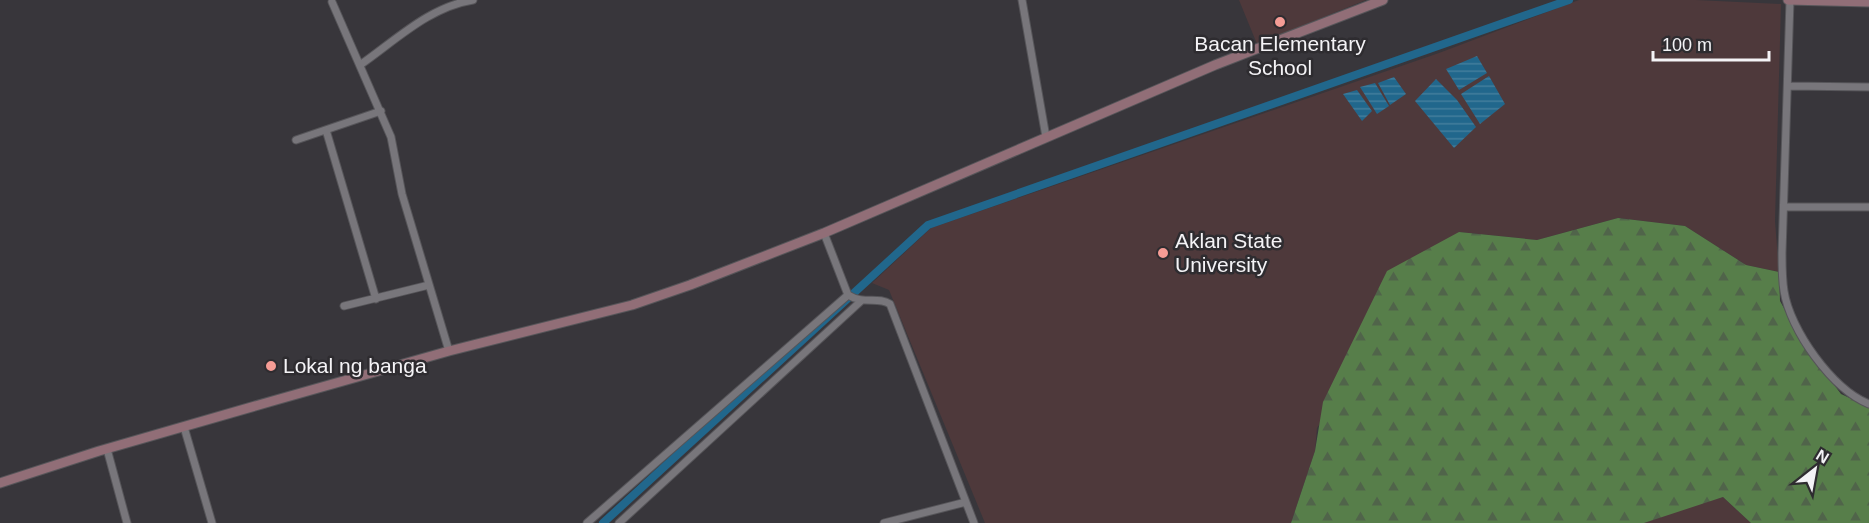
<svg xmlns="http://www.w3.org/2000/svg" width="1869" height="523" font-family="Arial,sans-serif">
<defs>
<pattern id="forest-firs" width="22" height="20" patternUnits="userSpaceOnUse" patternTransform="scale(1.5)"><rect width="22" height="20" fill="#577e4a"/><path d="M5 1l3.5 6h-7zM16 11l3.5 6h-7z" fill="#50644a"/></pattern>
<pattern id="water-rules" width="6" height="5" patternUnits="userSpaceOnUse" patternTransform="scale(1.5)"><rect width="6" height="5" fill="#21678c"/><path d="M0 2.5h6" fill="none" stroke="#427d9d"/></pattern>
</defs>
<rect width="100%" height="100%" fill="#38363b"/>
<path fill="#4e393b" d="M 1239,0 L 1366,0 L 1257,44 Z
M 1579,0 L 1696,0 L 1781,4 L 1775,221 L 1779,272 L 1746,265 L 1685,226 L 1618,218 L 1537,240 L 1459,232 L 1317,428 L 1315,451 L 1291,523 L 985,523 L 889,290 L 872,283 L 931,228 L 1439,53 Z
M 1723,497 L 1751,523 L 1644,523 L 1684,508 Z"/>
<path fill="url(#forest-firs)" d="M 1618,218 L 1685,226 L 1746,265 L 1779,272 L 1780,301 L 1804,345 L 1841,394 L 1869,407 L 1869,523 L 1751,523 L 1723,497 L 1644,523 L 1291,523 L 1315,451 L 1323,402 L 1387,271 L 1459,232 L 1537,240 Z"/>
<path fill="url(#water-rules)" d="M 1477,56 L 1487,73 L 1459,90 L 1446,69 Z
M 1489,76 L 1505,104 L 1480,124 L 1461,94 Z
M 1394,77 L 1406,94 L 1390,105 L 1378,83 Z
M 1436,79 L 1457,100 L 1476,127 L 1454,148 L 1415,101 Z
M 1375,83 L 1389,106 L 1377,114 L 1360,87 Z
M 1357,90 L 1372,111 L 1362,121 L 1343,94 Z"/>
<g fill="none" stroke-linecap="round" stroke-linejoin="round">
<path stroke="#21678c" stroke-width="8" d="M 603,523 L 928,225 L 1569,0"/>
<g stroke="#565559" stroke-width="9">
<path id="street" d="M 1022,0 L 1046,137
M 1790,0 L 1782,253 C 1782,266 1782,279 1784,291 C 1790,330 1832,389 1869,404
M 332,2 L 391,137 L 402,194 L 449,351
M 360,65 C 396,40 429,7 473,0
M 1788,86 L 1869,87
M 326,130 L 376,299
M 296,140 L 381,111
M 1784,207 L 1869,207
M 824,233 L 848,295 C 864,305 878,296 890,304 L 974,523
M 344,306 L 429,285
M 184,427 L 212,523
M 107,449 L 127,523
M 587,523 L 848,295
M 619,523 L 861,301
M 884,523 L 966,502"/>
</g>
<g stroke="#565559" stroke-width="11">
<path id="secondary" d="M 1788,0 L 1869,2
M 0,483 L 99,451 L 276,400 L 449,351 L 632,305 L 690,285 L 824,233 L 1215,65 L 1383,0"/>
</g>
<use href="#street" stroke="#78767b" stroke-width="7"/>
<use href="#secondary" stroke="#916e77" stroke-width="9"/>
</g>
<g fill="#f59c95" stroke="#2e2c30" stroke-width="2">
<circle cx="1280" cy="22" r="6"/>
<circle cx="1163" cy="253" r="6"/>
<circle cx="271" cy="366" r="6"/>
</g>
<g text-anchor="middle" stroke-width="5" stroke-linejoin="round" paint-order="stroke">
<g font-size="21" fill="#f4f3f6" stroke="#2e2c30" text-anchor="start">
<text x="1280" y="51" text-anchor="middle">Bacan Elementary<tspan x="1280" dy="24">School</tspan></text>
<text x="1175" y="248">Aklan State<tspan x="1175" dy="24">University</tspan></text>
<text x="283" y="373">Lokal ng banga</text>
</g>
</g>
<g transform="translate(1815 469) rotate(31)" stroke="#2e2c30" stroke-width="4.5" paint-order="stroke">
<path d="M0-4.5L10 22L0 15L-10 22Z" fill="#f4f3f6"/>
<text y="-9" font-size="16" font-weight="bold" text-anchor="middle" fill="#f4f3f6">N</text>
</g>
<path d="M1653 51v9h116v-9" fill="none" stroke="#f4f3f6" stroke-width="3"/>
<text x="1662" y="51" font-size="18" fill="#f4f3f6" stroke="#2e2c30" stroke-width="4.5" paint-order="stroke">100 m</text>
</svg>
